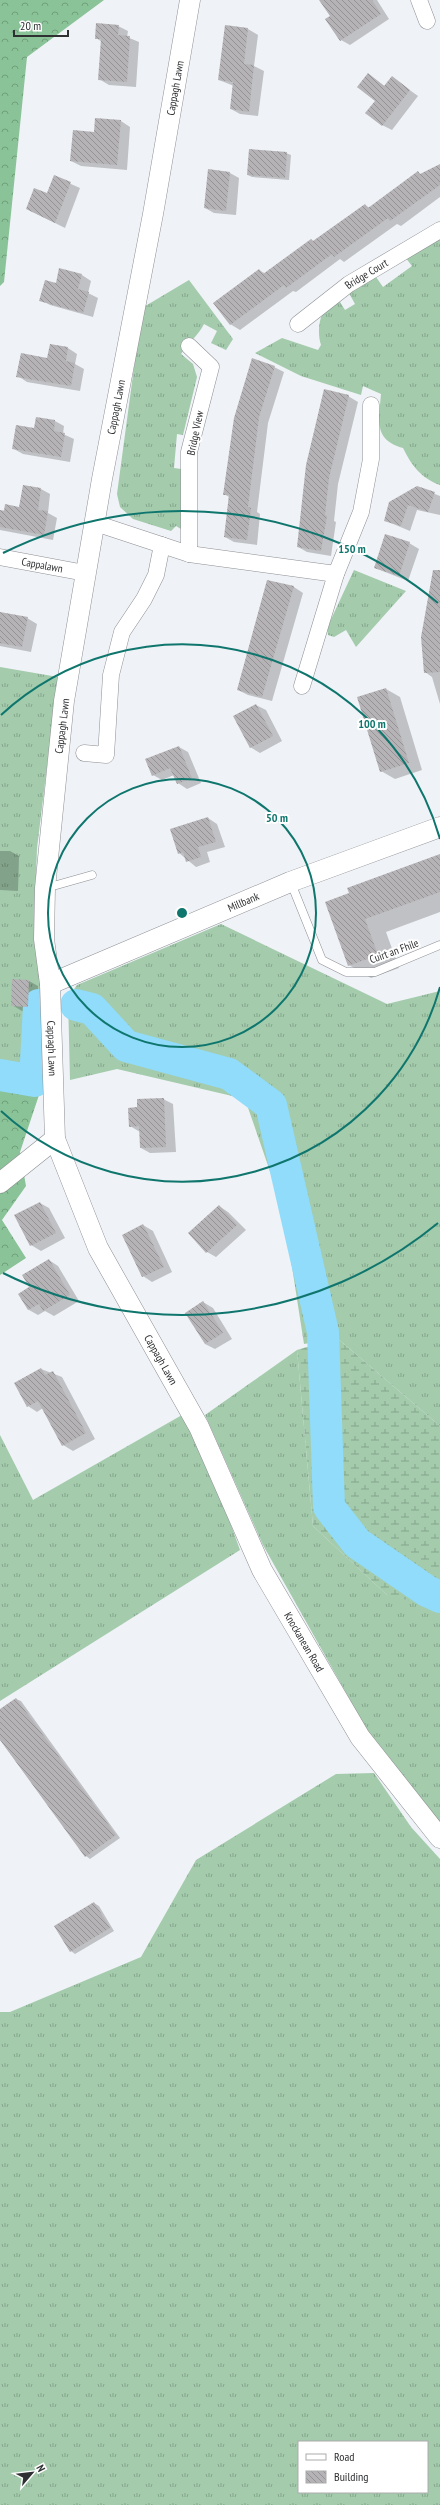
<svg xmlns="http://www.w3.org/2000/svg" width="440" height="2505" font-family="'PT Sans Narrow',sans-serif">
<defs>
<pattern id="grass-tufts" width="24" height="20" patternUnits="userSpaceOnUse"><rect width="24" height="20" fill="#a3cbac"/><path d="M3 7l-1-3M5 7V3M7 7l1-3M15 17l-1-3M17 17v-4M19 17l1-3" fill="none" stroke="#85a58d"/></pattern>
<pattern id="forest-crowns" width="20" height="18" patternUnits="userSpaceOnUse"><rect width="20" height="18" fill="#8ac397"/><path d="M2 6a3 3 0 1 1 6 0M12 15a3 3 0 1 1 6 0" fill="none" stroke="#719f7c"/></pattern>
<pattern id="wetland-marsh" width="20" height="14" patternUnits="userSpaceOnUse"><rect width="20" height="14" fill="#a3cbac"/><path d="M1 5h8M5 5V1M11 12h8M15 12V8" fill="none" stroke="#85a58d"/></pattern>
<pattern id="building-back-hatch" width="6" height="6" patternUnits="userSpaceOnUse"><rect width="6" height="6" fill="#b5b3b6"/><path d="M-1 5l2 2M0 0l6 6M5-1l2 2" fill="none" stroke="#949295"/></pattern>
</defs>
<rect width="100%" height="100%" fill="#eff2f6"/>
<path fill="url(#grass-tufts)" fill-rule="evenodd" d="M 440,237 L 440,485 C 421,478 412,466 403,448 C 373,440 379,420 381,394 L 363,386 L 361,395 L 301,376 L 255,353 L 282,338 L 318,350 L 321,345 C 317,333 319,315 327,306 C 330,303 335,301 338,299 L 345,310 L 355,304 L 349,293 L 376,277 L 383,287 L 412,266 L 405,257 Z
M 189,280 L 233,339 L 226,350 L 211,343 L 217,331 L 204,324 C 198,336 189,342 181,354 L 193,364 L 197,377 L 183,435 L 177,434 L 174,468 L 181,469 L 184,514 L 181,529 L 176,526 L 171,531 L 133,519 L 120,507 L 117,494 L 142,308 Z
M 354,570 L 406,591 L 356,647 L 346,630 L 334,637 L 328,635 L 327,628 Z
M 0,667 L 58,677 L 37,848 L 34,931 L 47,1011 L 40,1092 L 0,1086 Z
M 221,924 L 387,1004 L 440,991 L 440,1426 L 337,1338 L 304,1344 L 283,1209 L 245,1099 L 117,1069 L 70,1080 L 68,998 L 77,985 Z
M 297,1350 L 313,1526 L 387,1595 L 440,1607 L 440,1826 L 368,1732 L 263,1545 L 205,1415 Z
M 182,1415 L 217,1486 L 240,1550 L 0,1701 L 0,1435 L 33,1500 Z
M 374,1773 L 411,1827 L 440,1859 L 440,2505 L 0,2505 L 0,2012 L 10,2012 L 141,1957 L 196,1860 L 336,1774 ZM 299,2442 L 427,2442 L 427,2492 L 299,2492 Z"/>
<path fill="url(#forest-crowns)" d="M 0,0 L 104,0 L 27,57 L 4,282 L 0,286 Z
M 0,1086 L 40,1092 L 20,1152 L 26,1186 L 2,1220 L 26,1258 L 0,1275 Z"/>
<path fill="url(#wetland-marsh)" d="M 337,1338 L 440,1426 L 440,1607 L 388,1596 L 313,1526 L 297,1350 Z"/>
<path fill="#0003" d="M 320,0 L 377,0 L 389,19 L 350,45 L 341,40 L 331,17 Z
M 118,26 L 128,31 L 127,37 L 139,42 L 136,87 L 109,85 L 99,79 L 102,42 L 96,38 Z
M 226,27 L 248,29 L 258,35 L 254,66 L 264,71 L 258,116 L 240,114 L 231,109 L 234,86 L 219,80 Z
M 368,74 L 386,87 L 393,78 L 418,96 L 392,130 L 382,125 Z
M 121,121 L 130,127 L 127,170 L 81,166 L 71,161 L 95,133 Z
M 286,153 L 291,155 L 289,180 L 252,177 L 248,175 Z
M 440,165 L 440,197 L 401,226 L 397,224 L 344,262 L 340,259 L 296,292 L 293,291 L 240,330 L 230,324 L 259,270 L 266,274 L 365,205 L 370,208 L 418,173 L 421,175 Z
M 230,173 L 239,178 L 236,215 L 214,213 L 205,208 Z
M 55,177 L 80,188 L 65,228 L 37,214 Z
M 82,275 L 91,281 L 88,293 L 98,298 L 93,317 L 50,305 L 41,300 L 56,284 Z
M 68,348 L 77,354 L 75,364 L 84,369 L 80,391 L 27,382 L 18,376 Z
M 274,367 L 284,372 L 268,423 L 257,512 L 260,514 L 257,545 L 234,542 L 225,537 L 229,497 L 224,494 Z
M 348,396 L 358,402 L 338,484 L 334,521 L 336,522 L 331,556 L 307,552 L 298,547 Z
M 37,418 L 55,421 L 64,426 L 63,434 L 74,439 L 70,462 L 23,454 L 14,449 L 35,429 Z
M 417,487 L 440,496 L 440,515 L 417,510 L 410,531 L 386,521 Z
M 41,489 L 50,494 L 48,513 L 57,518 L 53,540 L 0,530 L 0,511 L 20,508 Z
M 409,543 L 419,549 L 408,581 L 375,568 Z
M 268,581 L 294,587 L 303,593 L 272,701 L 248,695 L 238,690 Z
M 440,597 L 440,704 L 432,677 L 425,672 Z
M 0,613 L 27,618 L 37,624 L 31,652 L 0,646 Z
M 386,689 L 400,697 L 422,770 L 395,779 L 381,771 Z
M 256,705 L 266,710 L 282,741 L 260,753 L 250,747 Z
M 179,747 L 188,752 L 201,783 L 187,789 L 178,783 L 174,775 L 162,780 L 153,775 Z
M 208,818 L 217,824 L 225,847 L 207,852 L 210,862 L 196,867 L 179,853 Z
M 0,851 L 10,851 L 19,856 L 18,891 L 0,890 Z
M 440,855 L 440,912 L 386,932 L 399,968 L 371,978 L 349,965 L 350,894 Z
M 13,980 L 29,981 L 38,986 L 37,1012 L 22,1011 L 12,1005 Z
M 163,1099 L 173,1104 L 176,1152 L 150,1153 L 141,1148 L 140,1132 L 130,1126 L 138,1108 Z
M 40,1203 L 49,1208 L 65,1238 L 41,1251 L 31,1245 Z
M 219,1206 L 228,1212 L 246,1230 L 216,1257 L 207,1252 Z
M 143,1225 L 153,1231 L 172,1272 L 152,1282 L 143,1276 Z
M 49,1260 L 58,1266 L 79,1301 L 54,1316 L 45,1311 L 38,1315 L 29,1310 L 19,1294 L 30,1287 Z
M 203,1302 L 213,1308 L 232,1339 L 215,1349 L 205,1344 Z
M 41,1369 L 62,1377 L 95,1439 L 73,1451 L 63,1445 L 43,1408 L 37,1412 L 28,1406 Z
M 16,1699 L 21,1701 L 120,1838 L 90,1859 L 86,1856 L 0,1738 L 0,1711 Z
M 94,1903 L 99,1906 L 114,1931 L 75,1954 L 71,1951 Z"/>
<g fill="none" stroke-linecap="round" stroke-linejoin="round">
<path stroke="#90dcfa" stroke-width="32" d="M 76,1005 L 92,1009 L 126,1046 L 229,1074 L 271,1105 L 323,1332 L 329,1507 L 357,1543 L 427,1591 L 440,1597
M 0,1075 L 35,1081 L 39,1005"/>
</g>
<path fill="url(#building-back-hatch)" d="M 319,0 L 372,0 L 381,14 L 340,41 L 325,19 L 330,16 Z
M 96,23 L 119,25 L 118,35 L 130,36 L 127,82 L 98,80 L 101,39 L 95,39 Z
M 225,25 L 248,28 L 244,64 L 254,65 L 249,112 L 230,109 L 233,82 L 218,80 Z
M 368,73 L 384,86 L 392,76 L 410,90 L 382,126 L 365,113 L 375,101 L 357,87 Z
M 95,118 L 121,120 L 117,165 L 70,161 L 73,130 L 94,132 Z
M 249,149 L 287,152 L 285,178 L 247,175 Z
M 440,164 L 440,185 L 390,221 L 388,218 L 334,257 L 332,254 L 286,288 L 284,285 L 230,325 L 213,303 L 259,269 L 263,274 L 311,239 L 313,241 L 365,204 L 368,208 L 418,171 L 420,174 Z
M 208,169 L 230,172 L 226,211 L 204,208 Z
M 54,175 L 71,182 L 55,223 L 26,209 L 34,188 L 47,193 Z
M 59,268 L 82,274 L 78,289 L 89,292 L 83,313 L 39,301 L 45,280 L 56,283 Z
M 50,344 L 68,347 L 66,361 L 75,363 L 71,386 L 16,377 L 21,353 L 47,358 Z
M 252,358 L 275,366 L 259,417 L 248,507 L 251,508 L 247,540 L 224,537 L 229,495 L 223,495 L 234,418 Z
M 324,389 L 349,395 L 329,478 L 325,515 L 327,516 L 321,551 L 297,547 L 306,465 Z
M 36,417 L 55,420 L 54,431 L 65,433 L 61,457 L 12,449 L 16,425 L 34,428 Z
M 23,485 L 41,488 L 38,510 L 48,511 L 44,535 L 0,527 L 0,510 L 4,511 L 5,504 L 19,507 Z
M 417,486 L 435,492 L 428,512 L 408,505 L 401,526 L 384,521 L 389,502 Z
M 385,534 L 410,542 L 399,576 L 374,568 Z
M 433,570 L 440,570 L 440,672 L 424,673 L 421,637 Z
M 267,580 L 294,586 L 262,697 L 237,690 Z
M 0,612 L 28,617 L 22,647 L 0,643 Z
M 386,688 L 409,763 L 380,772 L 357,697 Z
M 256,704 L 273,736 L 250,748 L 233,716 Z
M 179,746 L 192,778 L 177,784 L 170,768 L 152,776 L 145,759 Z
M 208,817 L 216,842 L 198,847 L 201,857 L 186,862 L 183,852 L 178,854 L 170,829 Z
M 440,854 L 440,892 L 365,919 L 378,955 L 348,966 L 325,902 L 349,893 L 347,888 Z
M 12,979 L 29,980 L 28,1007 L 11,1006 Z
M 164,1098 L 166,1147 L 140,1148 L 139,1126 L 129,1127 L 128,1108 L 137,1107 L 137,1099 Z
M 40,1202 L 56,1233 L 30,1246 L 14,1215 Z
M 219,1205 L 237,1225 L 206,1253 L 188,1233 Z
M 143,1224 L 164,1267 L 142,1277 L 122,1235 Z
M 49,1259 L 70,1295 L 43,1311 L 39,1304 L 28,1310 L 18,1294 L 29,1287 L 22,1275 Z
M 203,1301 L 223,1333 L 205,1344 L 185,1313 Z
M 41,1368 L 45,1375 L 53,1371 L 86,1433 L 62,1446 L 38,1401 L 27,1407 L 14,1383 Z
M 16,1698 L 116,1835 L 85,1857 L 0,1740 L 0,1709 Z
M 94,1902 L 110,1928 L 70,1952 L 54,1926 Z"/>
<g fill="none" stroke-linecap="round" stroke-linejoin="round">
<g stroke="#8d8f93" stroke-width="9">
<path id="service" d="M 291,883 L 322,960 L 346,972 L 375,972 L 440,945
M 46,888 L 92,875"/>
</g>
<g stroke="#8d8f93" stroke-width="17">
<g id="minor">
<path d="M 419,0 L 427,21"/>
<path id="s1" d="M 298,324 L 349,284 L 440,230"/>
<path d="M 189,346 L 211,367 L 189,452 L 189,554"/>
<path d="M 95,523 L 189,554 L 336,574"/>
<path id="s2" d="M 0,557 L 85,573"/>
<path d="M 302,686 L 336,574 L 361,512 L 371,459 L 371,405"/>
<path d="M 84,753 L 106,755 L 111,675 L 122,632 L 144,599 L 156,575 L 162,545"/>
</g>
</g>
<g stroke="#8d8f93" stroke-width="21">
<g id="tertiary">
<path id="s3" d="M 190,0 L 153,214 L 102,479 L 64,701 L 45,888 L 44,939 L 50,984 L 55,1139 L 98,1248 L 199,1427 L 262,1570 L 360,1737 L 440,1838"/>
<path id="s4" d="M 50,984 L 290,882 L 440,827"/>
<path d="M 0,1183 L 55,1139"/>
</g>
</g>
<use href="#service" stroke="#fff" stroke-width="8"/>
<use href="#minor" stroke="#fff" stroke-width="16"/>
<use href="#tertiary" stroke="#fff" stroke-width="20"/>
</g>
<g fill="none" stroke="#0f766e" stroke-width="2">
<circle cx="182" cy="913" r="134"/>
<path d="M440 987A268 268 0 0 1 1 1111M1 715A268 268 0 0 1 440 839"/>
<path d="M438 1223A402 402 0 0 1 3 1273M3 553A402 402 0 0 1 438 603"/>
</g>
<g text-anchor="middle" stroke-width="4" stroke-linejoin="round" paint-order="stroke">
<g font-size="11" fill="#2f3032" stroke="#fff">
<text transform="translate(175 88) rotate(-80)" y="4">Cappagh Lawn</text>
<text dy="4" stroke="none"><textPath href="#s1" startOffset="85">Bridge Court</textPath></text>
<text transform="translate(116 407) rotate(-79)" y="4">Cappagh Lawn</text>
<text transform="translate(195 433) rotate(-78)" y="4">Bridge View</text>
<text dy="4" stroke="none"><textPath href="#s2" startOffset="43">Cappalawn</textPath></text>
<text transform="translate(62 726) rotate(-83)" y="4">Cappagh Lawn</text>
<text dy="4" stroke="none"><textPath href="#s4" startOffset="210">Millbank</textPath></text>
<text transform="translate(394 951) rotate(-20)" y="4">Cuirt an Fhile</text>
<text dy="4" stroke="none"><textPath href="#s3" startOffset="1061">Cappagh Lawn</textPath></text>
<text dy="4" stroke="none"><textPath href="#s3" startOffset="1397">Cappagh Lawn</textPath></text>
<text dy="4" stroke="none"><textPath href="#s3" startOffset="1714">Knockanean Road</textPath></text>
</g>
</g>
<circle cx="182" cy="913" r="6" fill="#0f766e" stroke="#fff" stroke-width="2"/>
<g font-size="12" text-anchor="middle" font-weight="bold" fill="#0f766e" stroke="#fff" stroke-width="4" stroke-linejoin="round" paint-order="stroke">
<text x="352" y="553">150 m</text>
<text x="372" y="728">100 m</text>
<text x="277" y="822">50 m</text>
</g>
<rect x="298" y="2441" width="130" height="52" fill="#ffffff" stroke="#acacad"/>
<rect x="306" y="2454" width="20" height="6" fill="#ffffff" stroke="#acacad"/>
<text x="334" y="2461" font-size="12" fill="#2f3032">Road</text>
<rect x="306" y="2471" width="20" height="12" fill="url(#building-back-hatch)" stroke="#acacad"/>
<text x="334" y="2481" font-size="12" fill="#2f3032">Building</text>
<g transform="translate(32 2473) rotate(62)" stroke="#ffffff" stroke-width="3" paint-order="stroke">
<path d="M0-3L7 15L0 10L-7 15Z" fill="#2f3032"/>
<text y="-6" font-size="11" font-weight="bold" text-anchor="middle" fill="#2f3032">N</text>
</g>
<path d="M14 30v6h54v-6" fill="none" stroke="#2f3032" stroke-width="2"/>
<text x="20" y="30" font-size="12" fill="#2f3032" stroke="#ffffff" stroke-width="3" paint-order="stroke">20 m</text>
</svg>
